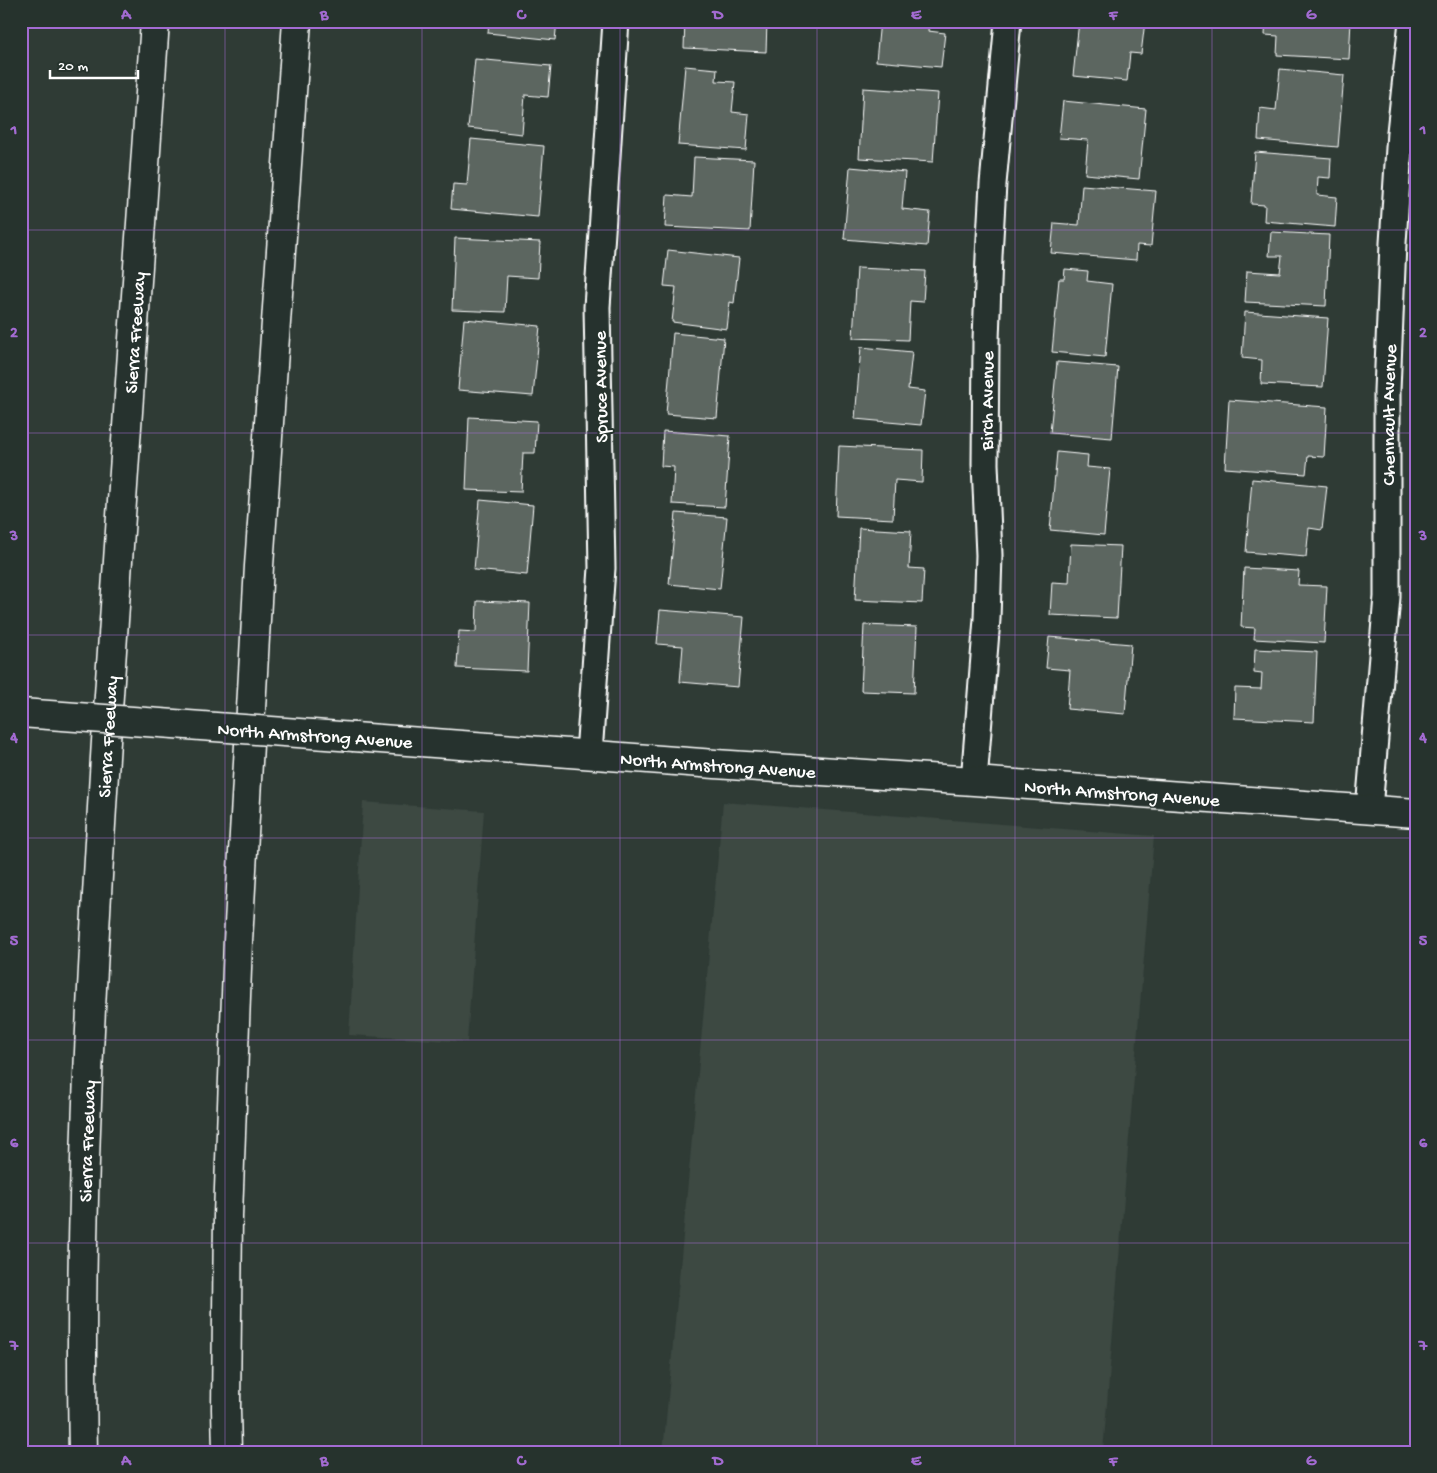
<svg xmlns="http://www.w3.org/2000/svg" width="1437" height="1473" font-family="'Gochi Hand',sans-serif">
<rect width="100%" height="100%" fill="#2f3b35"/>
<filter id="ink" filterUnits="userSpaceOnUse"><feTurbulence type="fractalNoise" baseFrequency=".02" numOctaves="2"/><feDisplacementMap in="SourceGraphic" scale="10" xChannelSelector="R" yChannelSelector="G"/><feConvolveMatrix kernelMatrix="1 2 1 2 8 2 1 2 1" color-interpolation-filters="sRGB"/></filter>
<g filter="url(#ink)">
<path fill="#3c4842" d="M 363,802 L 484,811 L 467,1042 L 349,1035 Z
M 723,802 L 1154,836 L 1103,1452 L 663,1452 Z"/>
<path fill="#5b6661" stroke="#fff" d="M 489,21 L 557,21 L 555,40 L 488,33 Z
M 685,21 L 767,21 L 766,52 L 684,48 Z
M 880,21 L 929,21 L 928,31 L 945,33 L 941,67 L 876,61 Z
M 1079,21 L 1145,21 L 1141,54 L 1130,53 L 1127,81 L 1073,76 Z
M 1266,21 L 1351,21 L 1349,59 L 1277,55 L 1278,36 L 1265,35 Z
M 475,59 L 551,66 L 548,97 L 525,95 L 522,134 L 468,128 Z
M 685,66 L 717,69 L 716,81 L 735,82 L 732,112 L 749,114 L 746,150 L 678,145 Z
M 1280,69 L 1344,75 L 1338,147 L 1258,140 L 1260,108 L 1276,110 Z
M 863,88 L 938,93 L 933,162 L 859,158 Z
M 1063,101 L 1146,109 L 1139,179 L 1085,174 L 1088,140 L 1059,138 Z
M 471,139 L 544,146 L 538,217 L 451,209 L 453,184 L 467,185 Z
M 1255,152 L 1331,158 L 1330,178 L 1318,177 L 1317,195 L 1337,197 L 1335,227 L 1264,221 L 1265,205 L 1251,204 Z
M 694,157 L 754,160 L 750,231 L 665,227 L 667,195 L 692,197 Z
M 850,167 L 905,172 L 902,209 L 930,212 L 927,246 L 844,239 Z
M 1082,185 L 1156,191 L 1151,246 L 1137,245 L 1136,260 L 1051,253 L 1054,223 L 1079,225 Z
M 1271,232 L 1329,235 L 1326,306 L 1245,302 L 1247,271 L 1280,273 L 1282,256 L 1269,256 Z
M 455,238 L 540,242 L 538,278 L 507,276 L 505,312 L 452,310 Z
M 668,250 L 739,258 L 734,303 L 730,302 L 727,329 L 672,322 L 676,287 L 664,286 Z
M 857,268 L 925,271 L 923,302 L 910,301 L 908,340 L 853,338 Z
M 1065,269 L 1088,271 L 1087,281 L 1112,284 L 1105,357 L 1052,352 L 1059,279 L 1064,279 Z
M 1245,312 L 1328,318 L 1323,387 L 1261,384 L 1262,360 L 1242,358 Z
M 464,319 L 540,326 L 533,396 L 458,390 Z
M 673,333 L 724,338 L 717,418 L 666,414 Z
M 861,347 L 912,352 L 908,389 L 925,391 L 921,425 L 855,419 Z
M 1057,362 L 1118,367 L 1112,438 L 1050,433 Z
M 1229,400 L 1327,407 L 1324,457 L 1308,456 L 1306,474 L 1225,468 Z
M 469,417 L 537,421 L 535,453 L 523,453 L 521,492 L 466,490 Z
M 663,431 L 730,436 L 725,507 L 672,504 L 674,467 L 661,466 Z
M 839,446 L 923,450 L 922,482 L 895,480 L 893,519 L 836,516 Z
M 1057,452 L 1088,455 L 1087,467 L 1110,469 L 1104,535 L 1050,530 Z
M 1252,479 L 1327,486 L 1322,530 L 1309,528 L 1306,557 L 1246,552 Z
M 480,500 L 533,505 L 527,575 L 474,570 Z
M 676,513 L 727,517 L 720,589 L 669,584 Z
M 859,528 L 911,531 L 909,568 L 924,569 L 922,603 L 855,600 Z
M 1071,544 L 1121,546 L 1117,618 L 1050,615 L 1052,582 L 1069,583 Z
M 1244,568 L 1299,571 L 1298,585 L 1327,586 L 1324,643 L 1254,639 L 1255,628 L 1241,627 Z
M 477,601 L 530,603 L 527,671 L 457,668 L 459,631 L 476,632 Z
M 660,610 L 744,617 L 738,687 L 680,682 L 683,646 L 657,644 Z
M 864,625 L 917,627 L 914,693 L 861,691 Z
M 1049,637 L 1131,644 L 1125,714 L 1067,709 L 1070,670 L 1046,668 Z
M 1255,649 L 1317,652 L 1314,722 L 1234,718 L 1235,688 L 1261,689 L 1262,673 L 1254,672 Z"/>
<g fill="none" stroke-linecap="round" stroke-linejoin="round">
<g stroke="#fff" stroke-width="29">
<g id="street">
<path d="M 589,754 L 602,568 L 597,307 L 616,21"/>
<path id="s1" d="M 974,781 L 987,619 L 989,555 L 985,464 L 986,340 L 989,256 L 993,184 L 1008,21"/>
<path id="s2" d="M 1369,809 L 1387,597 L 1387,391 L 1393,243 L 1400,132 L 1412,21"/>
</g>
</g>
<g stroke="#fff" stroke-width="31">
<g id="secondary">
<path id="s3" d="M 354,737 L 715,764 L 974,781 L 1416,813"/>
</g>
</g>
<g stroke="#fff" stroke-width="31">
<g id="highway">
<path id="s4" d="M 83,1452 C 78,1209 92,967 107,725 C 122,490 139,256 155,21"/>
<path d="M 227,1452 L 226,1409 L 228,1216 L 238,941 L 259,566 L 297,21"/>
</g>
</g>
<use href="#street" stroke="#26332d" stroke-width="25"/>
<use href="#secondary" stroke="#26332d" stroke-width="28"/>
<use href="#highway" stroke="#26332d" stroke-width="28"/>
<g stroke="#fff" stroke-width="31" stroke-linecap="butt">
<path id="secondary-bridge" d="M 21,713 L 354,737"/>
</g>
<use href="#secondary-bridge" stroke="#26332d" stroke-width="28"/>
</g>
</g>
<path fill="none" stroke="#a36bd2" stroke-width="1" stroke-opacity="0.55" d="M 225,21 L 225,1452M 422,21 L 422,1452M 620,21 L 620,1452M 817,21 L 817,1452M 1015,21 L 1015,1452M 1212,21 L 1212,1452M 21,230 L 1416,230M 21,433 L 1416,433M 21,635 L 1416,635M 21,838 L 1416,838M 21,1040 L 1416,1040M 21,1243 L 1416,1243"/>
<g text-anchor="middle" stroke-width="4" stroke-linejoin="round" paint-order="stroke">
<g font-size="19" fill="#fff" stroke="#26332d">
<text dy="7" stroke="none"><textPath href="#s4" startOffset="1121">Sierra Freeway</textPath></text>
<text transform="translate(599 387) rotate(-91)" y="7">Spruce Avenue</text>
<text dy="7" stroke="none"><textPath href="#s1" startOffset="381">Birch Avenue</textPath></text>
<text dy="7" stroke="none"><textPath href="#s2" startOffset="395">Chennault Avenue</textPath></text>
<text transform="translate(315 734) rotate(4)" y="7">North Armstrong Avenue</text>
<text dy="7" stroke="none"><textPath href="#s4" startOffset="716">Sierra Freeway</textPath></text>
<text dy="7" stroke="none"><textPath href="#s3" startOffset="365">North Armstrong Avenue</textPath></text>
<text dy="7" stroke="none"><textPath href="#s3" startOffset="770">North Armstrong Avenue</textPath></text>
<text dy="7" stroke="none"><textPath href="#s4" startOffset="311">Sierra Freeway</textPath></text>
</g>
</g>
<rect width="1437" height="1473" fill="none" stroke="#26332d" stroke-width="55"/>
<path d="M50 70v8h88v-8" fill="none" stroke="#ffffff" stroke-width="2.5"/>
<text x="58" y="70" font-size="15" fill="#ffffff" stroke="#26332d" stroke-width="4" paint-order="stroke">20 m</text>
<rect x="28" y="28" width="1382" height="1418" fill="none" stroke="#a36bd2" stroke-width="2"/>
<g font-size="16" text-anchor="middle" font-weight="bold" fill="#a36bd2">
<text x="126" y="19">A</text>
<text x="324" y="19">B</text>
<text x="521" y="19">C</text>
<text x="718" y="19">D</text>
<text x="916" y="19">E</text>
<text x="1113" y="19">F</text>
<text x="1311" y="19">G</text>
<text x="14" y="134">1</text>
<text x="1423" y="134">1</text>
<text x="14" y="337">2</text>
<text x="1423" y="337">2</text>
<text x="14" y="540">3</text>
<text x="1423" y="540">3</text>
<text x="14" y="742">4</text>
<text x="1423" y="742">4</text>
<text x="14" y="945">5</text>
<text x="1423" y="945">5</text>
<text x="14" y="1147">6</text>
<text x="1423" y="1147">6</text>
<text x="14" y="1350">7</text>
<text x="1423" y="1350">7</text>
<text x="126" y="1465">A</text>
<text x="324" y="1465">B</text>
<text x="521" y="1465">C</text>
<text x="718" y="1465">D</text>
<text x="916" y="1465">E</text>
<text x="1113" y="1465">F</text>
<text x="1311" y="1465">G</text>
</g>
</svg>
